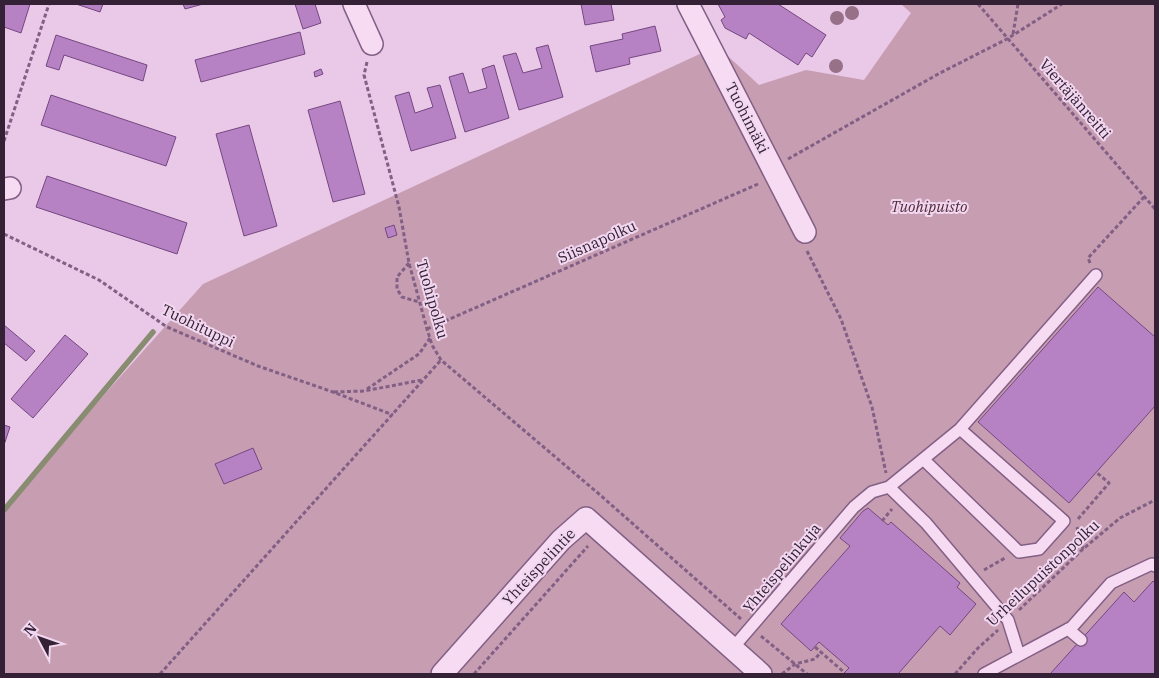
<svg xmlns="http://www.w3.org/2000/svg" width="1159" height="678" font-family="'IBM Plex Serif',serif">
<rect width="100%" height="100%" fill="#eac8e7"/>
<path fill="#c79db2" d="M 901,4 L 1155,4 L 1155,674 L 4,674 L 4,507 L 203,284 L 717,46 L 759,85 L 806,70 L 864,80 L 911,13 Z"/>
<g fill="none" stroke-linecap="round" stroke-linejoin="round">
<path stroke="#888c70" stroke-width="5.5" d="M 4,510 L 153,332"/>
</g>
<path fill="#b782c4" stroke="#754781" d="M 4,4 L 30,4 L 21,33 L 4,27 Z
M 76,4 L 103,4 L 100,12 Z
M 183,4 L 203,4 L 185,9 Z
M 295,4 L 315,4 L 321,23 L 303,29 Z
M 581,4 L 611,4 L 614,20 L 585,25 Z
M 718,4 L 778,4 L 826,35 L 812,57 L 806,53 L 798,65 L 749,33 L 746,39 L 725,28 L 721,20 L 725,17 Z
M 655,26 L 661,51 L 629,58 L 630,64 L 596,72 L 590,46 L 623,39 L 622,34 Z
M 300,32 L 305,54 L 201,82 L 195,60 Z
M 56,35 L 147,65 L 143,81 L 64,55 L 59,70 L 46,66 Z
M 548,45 L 563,97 L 519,110 L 503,56 L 516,53 L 523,73 L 542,68 L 536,48 Z
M 494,65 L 509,118 L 465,132 L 449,77 L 463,73 L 469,93 L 487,88 L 482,69 Z
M 321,69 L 323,74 L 315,77 L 314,72 Z
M 440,85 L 456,138 L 411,151 L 395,96 L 409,92 L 415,113 L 433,107 L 427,88 Z
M 51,95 L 176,137 L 166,166 L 41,125 Z
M 340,101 L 365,194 L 333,202 L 308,110 Z
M 249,125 L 277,226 L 244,236 L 216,134 Z
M 47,176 L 187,223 L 177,254 L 36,207 Z
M 394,225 L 397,235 L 388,238 L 385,228 Z
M 1098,287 L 1155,337 L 1155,406 L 1069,503 L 978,422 Z
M 4,325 L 35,351 L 26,361 L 4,343 Z
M 65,335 L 88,354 L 33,418 L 11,399 Z
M 4,425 L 10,427 L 4,445 Z
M 253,448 L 262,469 L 224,484 L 215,464 Z
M 868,508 L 888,525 L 891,522 L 960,583 L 957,587 L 976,604 L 950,635 L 940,626 L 898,674 L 843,674 L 849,668 L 819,642 L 811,651 L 781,624 L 850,546 L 840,538 L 863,511 Z
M 1153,581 L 1155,583 L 1155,674 L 1050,674 L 1124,592 L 1134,602 Z"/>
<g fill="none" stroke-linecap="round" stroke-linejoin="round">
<g stroke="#825f84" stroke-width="14">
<path id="lane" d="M 923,459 L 1019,552 L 1039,549 L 1064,521 L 960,429
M 889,487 L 960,429 L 1096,275
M 1068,629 L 1081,640
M 732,649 L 854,507 L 872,492 L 889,487 L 926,523 L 1008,620 L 1019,655
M 984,674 L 1072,627 L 1111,583 L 1152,564 L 1155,566"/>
</g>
<g stroke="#825f84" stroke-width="24">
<path id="street" d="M 354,4 L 372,44
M 688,4 L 805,232
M 4,189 L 10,188
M 442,674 L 561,540 L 586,518 L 761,674"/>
</g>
<path stroke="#825f84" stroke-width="3" stroke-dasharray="4 2.5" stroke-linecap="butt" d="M 978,4 L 1155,209
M 1013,34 L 1018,4
M 367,62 L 364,75 L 399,207 L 409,263 L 427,329 L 432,345 L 441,360 L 599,494 L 741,619
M 4,141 L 49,4
M 788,159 L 940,73 L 1007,39 L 1062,4
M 4,234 L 99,280 L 167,327 L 258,366 L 333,392 L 393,415
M 807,251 L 841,319 L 872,407 L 886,473
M 409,263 L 397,277 L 397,289 L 402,297 L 419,302
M 1090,263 L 1088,258 L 1144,197
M 427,329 L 758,184
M 367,389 L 419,354 L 430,338
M 334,392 L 364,391 L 422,380
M 1078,519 L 1109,483 L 1096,472
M 882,521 L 892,509
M 1077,527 L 1083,549
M 984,570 L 1005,558
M 1019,610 L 1083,549 L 1120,518 L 1155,500
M 761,636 L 807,674
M 815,647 L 845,673
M 160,674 L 441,360
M 474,674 L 588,546
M 782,674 L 795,664 L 815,659 L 821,652
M 955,674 L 978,648 L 998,630"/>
<use href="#lane" stroke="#f6dbf3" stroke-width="11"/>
<use href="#street" stroke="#f6dbf3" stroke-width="21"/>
</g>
<g fill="#967187">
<circle cx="852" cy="13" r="7"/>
<circle cx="837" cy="18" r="7"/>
<circle cx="836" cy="66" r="7"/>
</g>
<g text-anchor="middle" stroke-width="4" stroke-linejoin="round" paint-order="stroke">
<g font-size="15" fill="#342136" stroke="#f2d7f0">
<text transform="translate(1075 99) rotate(49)" y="5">Viertäjänreitti</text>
<text transform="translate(747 118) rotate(63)" y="5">Tuohimäki</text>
<text transform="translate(597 242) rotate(-24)" y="5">Siisnapolku</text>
<text transform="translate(432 299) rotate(74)" y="5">Tuohipolku</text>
<text transform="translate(198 326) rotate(26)" y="5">Tuohituppi</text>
<text transform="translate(539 567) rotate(-47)" y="5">Yhteispelintie</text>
<text transform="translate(782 568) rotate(-50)" y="5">Yhteispelinkuja</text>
<text transform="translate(1043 573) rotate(-43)" y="5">Urheilupuistonpolku</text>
</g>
<g font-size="15" font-style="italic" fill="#512a38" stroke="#f2d7f0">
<text x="929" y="212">Tuohipuisto</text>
</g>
</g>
<rect width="1159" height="678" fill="none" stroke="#342136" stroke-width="10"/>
<g transform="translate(40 638) rotate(311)" stroke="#f2d7f0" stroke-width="4" paint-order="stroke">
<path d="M0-4L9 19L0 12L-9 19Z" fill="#342136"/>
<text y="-8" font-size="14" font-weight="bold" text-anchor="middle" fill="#342136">N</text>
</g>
</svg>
